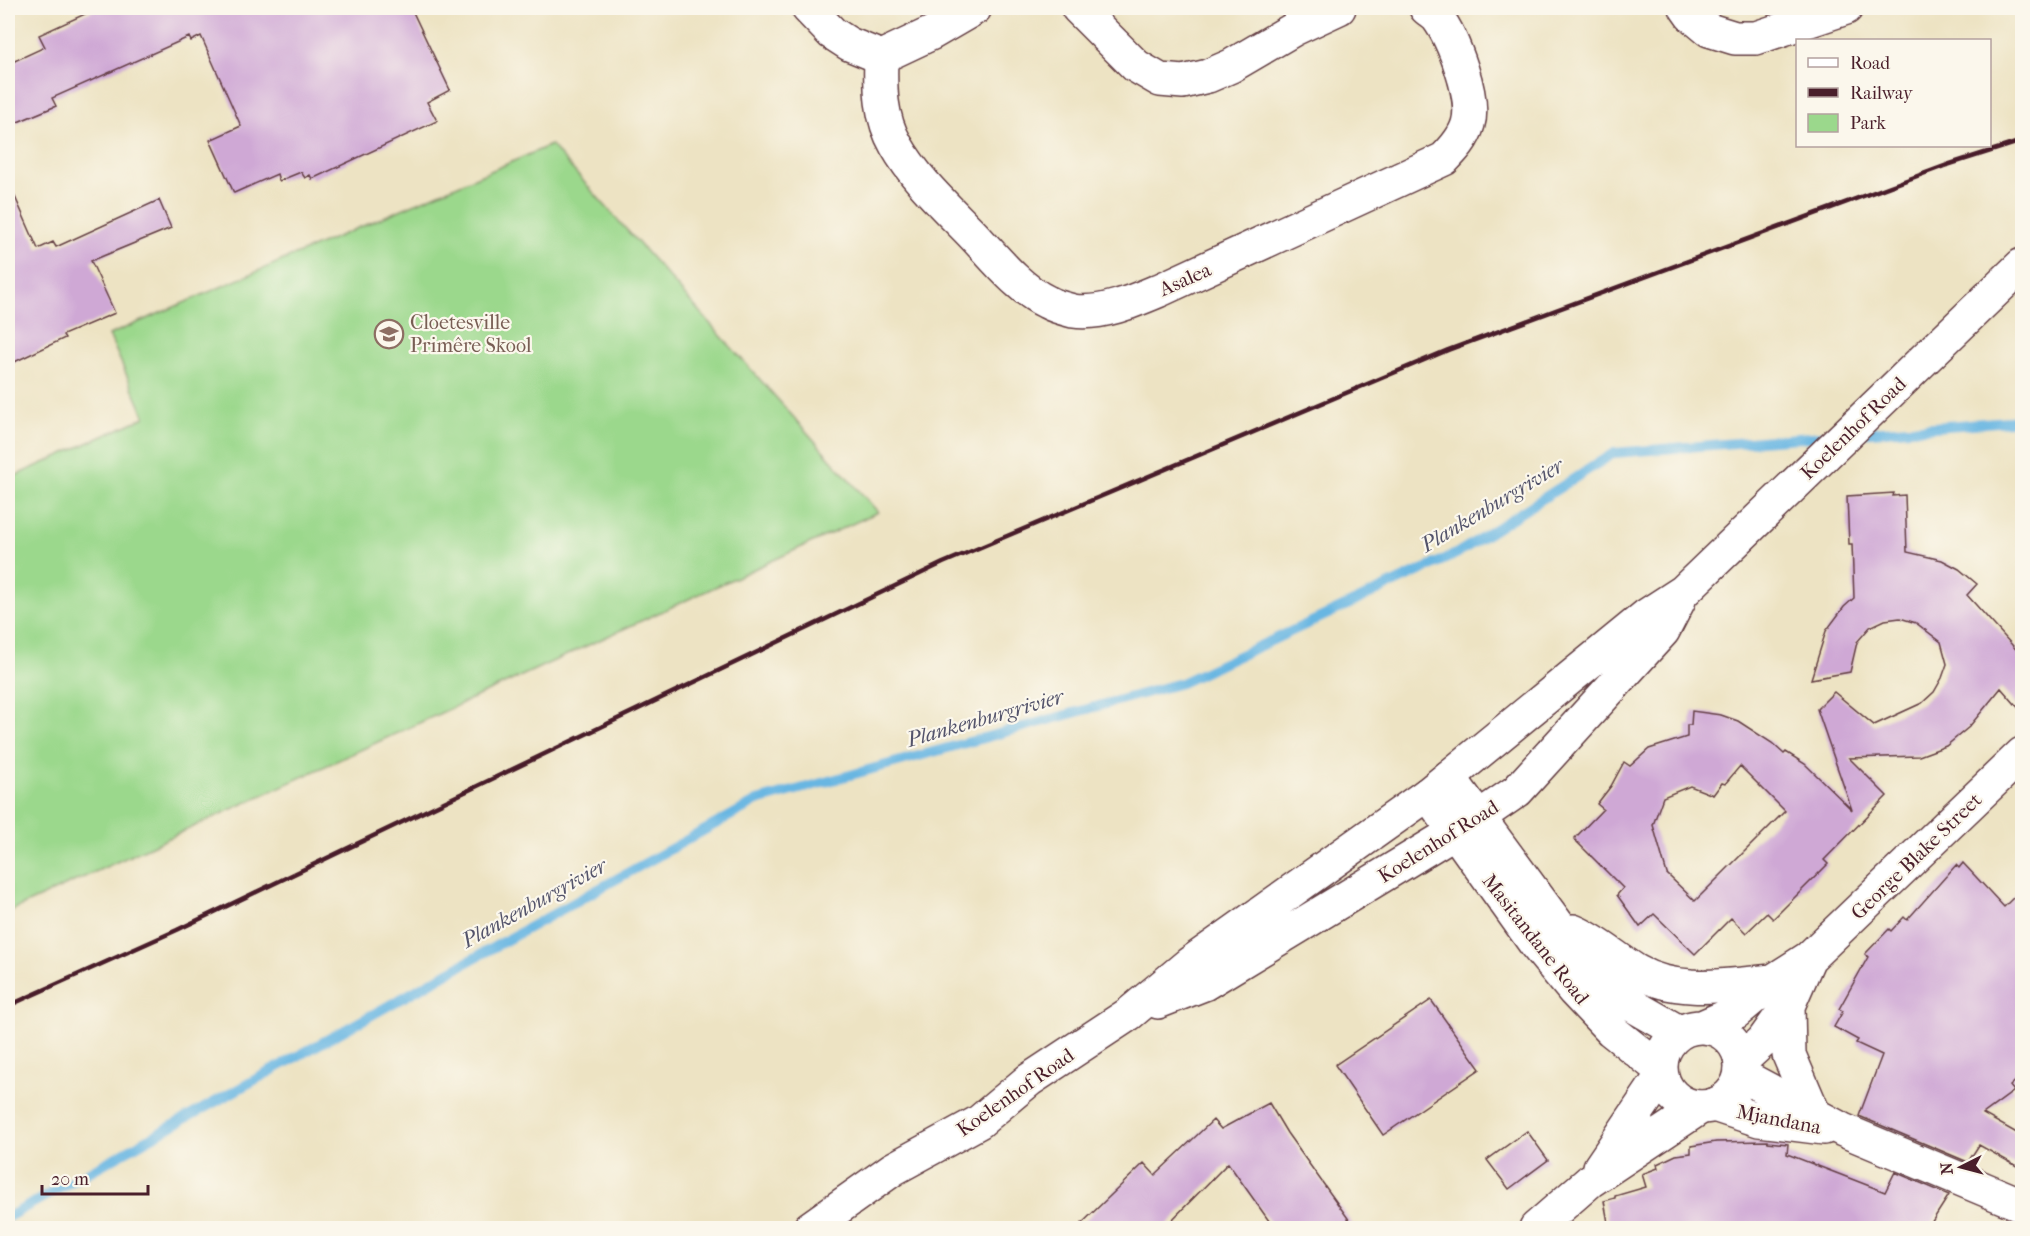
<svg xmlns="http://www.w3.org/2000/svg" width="2030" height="1236" font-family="'IM FELL French Canon',serif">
<rect width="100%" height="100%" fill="#fbf7ec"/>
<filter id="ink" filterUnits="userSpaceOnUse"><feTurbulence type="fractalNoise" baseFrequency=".0167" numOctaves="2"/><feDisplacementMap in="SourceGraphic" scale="12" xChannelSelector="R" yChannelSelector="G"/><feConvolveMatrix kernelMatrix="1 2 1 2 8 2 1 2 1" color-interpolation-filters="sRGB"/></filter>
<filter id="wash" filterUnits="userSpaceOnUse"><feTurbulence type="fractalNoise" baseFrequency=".008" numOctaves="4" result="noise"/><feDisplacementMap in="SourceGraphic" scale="24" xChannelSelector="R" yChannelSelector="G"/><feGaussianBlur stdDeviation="1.35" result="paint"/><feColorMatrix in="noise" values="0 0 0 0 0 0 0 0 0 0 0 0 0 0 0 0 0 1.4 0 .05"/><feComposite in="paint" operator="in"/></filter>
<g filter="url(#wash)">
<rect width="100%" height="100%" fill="#ede3c3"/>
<path fill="#9bd88c" stroke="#727c5c" stroke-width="1.5" d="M 551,145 L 878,512 L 8,912 L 8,479 L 145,417 L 109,335 Z"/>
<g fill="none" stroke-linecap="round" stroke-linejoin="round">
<path stroke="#68b6e2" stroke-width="10" d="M 1859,433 L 2022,420
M 8,1217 L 757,801 L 1181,683 L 1456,554 L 1614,453 L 1835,435"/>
</g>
<g id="blocks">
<path fill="#cfa8d5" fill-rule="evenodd" d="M 98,8 L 411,8 L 450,90 L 427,102 L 437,121 L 312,179 L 310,175 L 305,178 L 301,172 L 279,181 L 277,174 L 234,193 L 210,140 L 241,126 L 201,36 L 191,41 L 189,37 L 52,98 L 56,106 L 8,126 L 8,64 L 45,47 L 39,35 Z
M 8,181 L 38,249 L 53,242 L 56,247 L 159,200 L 171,228 L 91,261 L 115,313 L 63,335 L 65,338 L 8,365 Z
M 1894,493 L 1893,496 L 1905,495 L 1907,552 L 1942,560 L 1959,569 L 1977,584 L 1967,595 L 2022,656 L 2022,712 L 2001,688 L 1969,727 L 1946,746 L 1919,756 L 1849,758 L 1887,796 L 1824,860 L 1828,864 L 1773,919 L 1767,913 L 1746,933 L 1731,918 L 1695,954 L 1654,914 L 1640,927 L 1617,895 L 1623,888 L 1574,839 L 1603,809 L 1597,804 L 1611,786 L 1624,762 L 1630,766 L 1649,749 L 1687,737 L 1687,725 L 1691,725 L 1692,711 L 1721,715 L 1738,721 L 1772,743 L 1784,754 L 1786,752 L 1805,764 L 1852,810 L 1817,709 L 1834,692 L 1874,725 L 1922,703 L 1934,692 L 1942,678 L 1947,664 L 1941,642 L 1916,623 L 1900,618 L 1885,620 L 1870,627 L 1857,642 L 1850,672 L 1811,679 L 1826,631 L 1844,607 L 1854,598 L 1852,544 L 1849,544 L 1847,496 ZM 1740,766 L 1785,811 L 1695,901 L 1667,874 L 1653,825 L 1663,797 L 1690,786 L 1713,795 L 1722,783 L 1725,784 Z
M 1963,863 L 2004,907 L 2022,889 L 2022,1075 L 2010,1086 L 2014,1091 L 1983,1114 L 2022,1136 L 2022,1169 L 1979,1145 L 1968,1162 L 1859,1116 L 1882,1055 L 1856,1043 L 1858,1040 L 1834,1027 L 1843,1011 L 1839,1009 L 1868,957 L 1865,954 L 1889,929 L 1891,931 L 1904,917 L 1907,920 L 1956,865 L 1959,868 Z
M 1431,1000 L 1480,1069 L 1383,1135 L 1335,1065 Z
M 1269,1103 L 1287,1133 L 1355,1228 L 1274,1228 L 1228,1163 L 1164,1228 L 1077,1228 L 1144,1163 L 1155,1175 L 1213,1120 L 1221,1129 Z
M 1527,1131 L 1548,1160 L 1509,1189 L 1487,1160 Z
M 1768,1141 L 1768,1142 L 1788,1144 L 1787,1154 L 1885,1192 L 1895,1172 L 1949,1195 L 1928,1228 L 1609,1228 L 1604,1201 L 1615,1198 L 1615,1196 L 1646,1187 L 1642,1174 L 1658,1168 L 1657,1164 L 1676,1155 L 1691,1153 L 1691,1146 L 1716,1142 Z"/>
</g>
</g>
<g filter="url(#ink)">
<use href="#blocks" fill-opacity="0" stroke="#623c42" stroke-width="1.5"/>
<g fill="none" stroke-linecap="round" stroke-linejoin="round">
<g stroke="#623c42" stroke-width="36">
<path id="minor" d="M 808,8 L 832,33 L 849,44 L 881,57 L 932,33 L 975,8
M 1078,8 L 1136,66 L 1160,80 L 1183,82 L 1208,76 L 1231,66 L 1294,29 L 1339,8
M 1686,8 L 1691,15 L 1709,30 L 1735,38 L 1756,38 L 1846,8
M 881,57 C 880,88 880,117 896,145 C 915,179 946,207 973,235 C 994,257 1019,289 1047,302 C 1054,306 1065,309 1073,311 C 1102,315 1134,301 1160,290 L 1444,159 C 1454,149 1464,138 1468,124 C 1476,98 1453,38 1437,17 C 1434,14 1429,11 1426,8
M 1741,1075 L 1843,1130 L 2022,1205
M 1714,1105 L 1759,1120 L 1824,1128
M 1600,1167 L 1661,1077
M 1536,1228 L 1590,1181 L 1701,1107"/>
</g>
<g stroke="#623c42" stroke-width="36">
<path id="tertiary" d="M 1449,777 L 1558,925 L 1594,968 L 1615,991 L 1632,1005 L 1679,1032
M 1428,794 L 1536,945 L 1574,991 L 1611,1030 L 1660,1069
M 1573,931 C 1597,941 1615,958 1636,971 C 1677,995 1728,985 1773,981
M 1788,1006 L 1789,1055 L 1815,1116
M 1704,1026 L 1736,1012 L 1773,981 L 1809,958 L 2022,754
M1661 1067a40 40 0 1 1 80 0a40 40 0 1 1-80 0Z
M 1741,1061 L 1763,1041 L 1788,1006 L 1809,958"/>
</g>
<g stroke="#623c42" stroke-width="36">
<path id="secondary" d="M 1158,1002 L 1204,984 L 1479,817 L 1517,791 L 1663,631 L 1679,600
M 810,1228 L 893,1169 L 979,1122 L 1029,1080 L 1129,1014 L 1189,964 L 1428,794 L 1647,615 L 1684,591 L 2022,265"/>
</g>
<use href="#minor" stroke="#fff" stroke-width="33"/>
<use href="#tertiary" stroke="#fff" stroke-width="33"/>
<use href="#secondary" stroke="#fff" stroke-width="33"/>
<path stroke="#4a1f2b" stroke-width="4.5" d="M 8,1006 L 177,930 L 943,563 L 1448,350 L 1947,165 L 2022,141"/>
</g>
</g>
<defs>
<g id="school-ring" transform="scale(1.5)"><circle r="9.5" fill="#fbf7ec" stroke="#8d6e63" stroke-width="1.5"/><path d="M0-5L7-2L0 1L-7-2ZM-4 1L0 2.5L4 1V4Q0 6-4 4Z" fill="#8d6e63"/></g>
</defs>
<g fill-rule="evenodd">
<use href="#school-ring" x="389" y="334"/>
</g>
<g text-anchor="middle" stroke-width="4.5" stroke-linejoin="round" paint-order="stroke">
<g font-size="20" fill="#4a1f2b" stroke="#fbf7ec">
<text transform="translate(1185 279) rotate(-24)" y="7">Asalea</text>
<text transform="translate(1853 428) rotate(-44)" y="7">Koelenhof Road</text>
<text transform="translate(1438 841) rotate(-32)" y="7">Koelenhof Road</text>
<text transform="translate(1916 856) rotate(-44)" y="7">George Blake Street</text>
<text transform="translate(1536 939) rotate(52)" y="7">Masitandane Road</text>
<text transform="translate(1015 1092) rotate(-35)" y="7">Koelenhof Road</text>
<text transform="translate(1779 1119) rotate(11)" y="7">Mjandana</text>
</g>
<g font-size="20" fill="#785e54" stroke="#fbf7ec" text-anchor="start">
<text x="410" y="329">Cloetesville<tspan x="410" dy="23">Primêre Skool</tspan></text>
</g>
<g font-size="21" font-style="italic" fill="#54546b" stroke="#fbf7ec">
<text transform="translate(1492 505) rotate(-31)" y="7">Plankenburgrivier</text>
<text transform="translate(985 718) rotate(-16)" y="7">Plankenburgrivier</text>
<text transform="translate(534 903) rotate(-29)" y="7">Plankenburgrivier</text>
</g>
</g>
<rect width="2030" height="1236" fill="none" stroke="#fbf7ec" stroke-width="30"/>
<rect x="1796" y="39" width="195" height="108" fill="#fbf7ec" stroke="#b4a19f" stroke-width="1.5"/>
<rect x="1808" y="58" width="30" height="9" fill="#ffffff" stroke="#b4a19f" stroke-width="1.5"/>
<text x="1850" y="69" font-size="18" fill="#4a1f2b">Road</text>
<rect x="1808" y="88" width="30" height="9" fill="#4a1f2b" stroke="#b4a19f" stroke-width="1.5"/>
<text x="1850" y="99" font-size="18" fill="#4a1f2b">Railway</text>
<rect x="1808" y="114" width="30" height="18" fill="#9bd88c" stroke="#b4a19f" stroke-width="1.5"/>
<text x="1850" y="129" font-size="18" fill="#4a1f2b">Park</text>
<g transform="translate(1961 1167) rotate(264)" stroke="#fbf7ec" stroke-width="4.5" paint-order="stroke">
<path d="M0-4.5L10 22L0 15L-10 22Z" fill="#4a1f2b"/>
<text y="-9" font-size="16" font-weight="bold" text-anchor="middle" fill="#4a1f2b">N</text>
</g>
<path d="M42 1185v9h106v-9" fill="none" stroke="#4a1f2b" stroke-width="3"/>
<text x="51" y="1185" font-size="18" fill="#4a1f2b" stroke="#fbf7ec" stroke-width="4.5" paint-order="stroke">20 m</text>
</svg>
